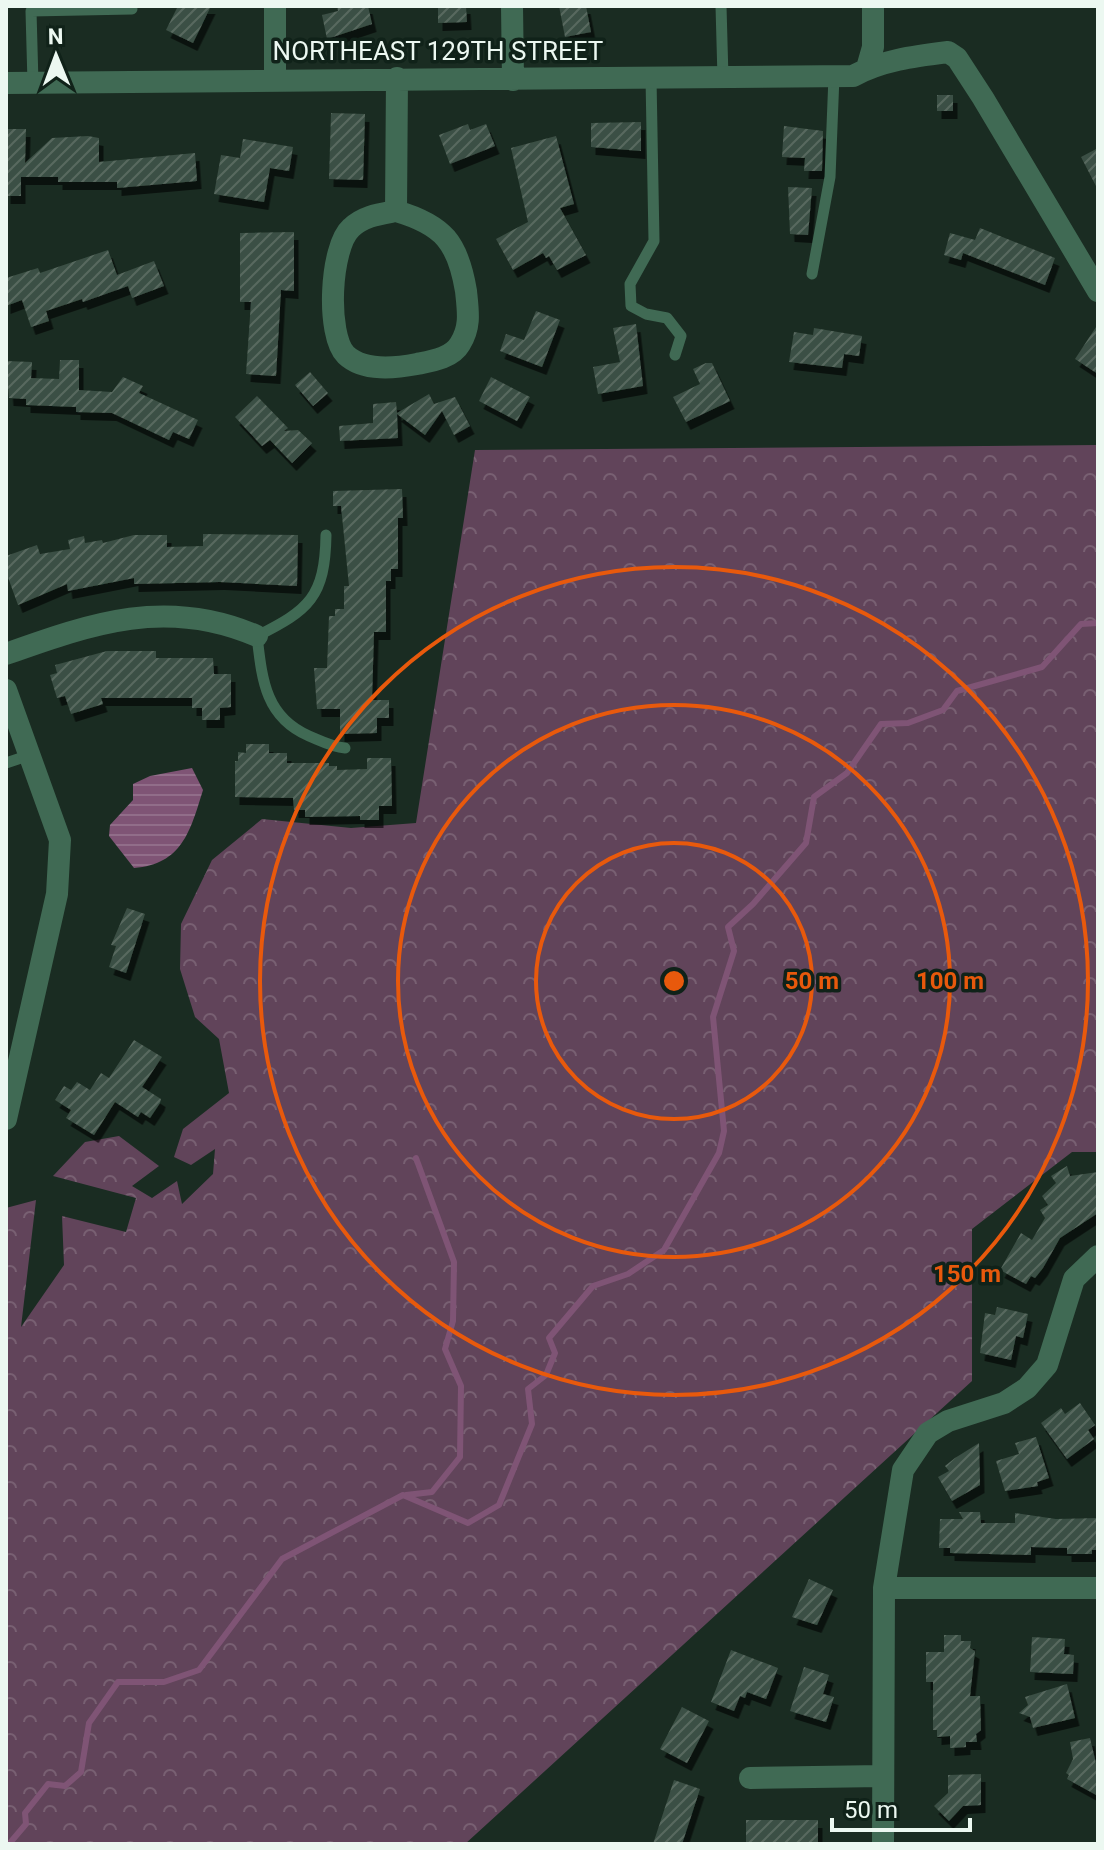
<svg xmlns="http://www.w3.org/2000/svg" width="1104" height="1850" font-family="Roboto,sans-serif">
<defs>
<pattern id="forest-crowns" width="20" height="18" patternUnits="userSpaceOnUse" patternTransform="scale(2)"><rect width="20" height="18" fill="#61445a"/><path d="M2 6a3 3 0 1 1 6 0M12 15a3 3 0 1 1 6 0" fill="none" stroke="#786072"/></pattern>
<pattern id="water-rules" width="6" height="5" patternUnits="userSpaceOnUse" patternTransform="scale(2)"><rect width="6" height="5" fill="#7f5475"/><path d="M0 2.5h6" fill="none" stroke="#916d89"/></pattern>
<pattern id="building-hatch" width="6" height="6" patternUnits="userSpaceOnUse" patternTransform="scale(2)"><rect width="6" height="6" fill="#3b4f44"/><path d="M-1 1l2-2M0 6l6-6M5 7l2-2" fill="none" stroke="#58695f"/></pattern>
<filter id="shadow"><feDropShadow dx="4.5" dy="8" stdDeviation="0" flood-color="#0009"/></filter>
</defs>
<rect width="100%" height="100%" fill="#1a2c22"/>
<path fill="url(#forest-crowns)" d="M 1098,445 L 1098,1152 L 1072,1152 L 972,1229 L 972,1381 L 465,1844 L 6,1844 L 6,1208 L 36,1200 L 21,1327 L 64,1265 L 62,1216 L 126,1232 L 136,1198 L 53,1176 L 85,1142 L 119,1136 L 159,1166 L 132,1186 L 152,1198 L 177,1181 L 182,1204 L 213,1174 L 215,1149 L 191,1165 L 174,1157 L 183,1129 L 229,1093 L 219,1039 L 195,1017 L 180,969 L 181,924 L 212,860 L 262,819 L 351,828 L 416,823 L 475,450 Z"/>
<path fill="url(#water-rules)" d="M 192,768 L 203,790 C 190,832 182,864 134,868 L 109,836 L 110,825 L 133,800 L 133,784 L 150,776 Z"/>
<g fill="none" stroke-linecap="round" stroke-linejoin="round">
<path stroke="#7f5475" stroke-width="6" d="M 406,1495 L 432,1492 L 460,1457 L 461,1386 L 445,1349 L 453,1321 L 454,1262 L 416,1158
M 9,1844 L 26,1824 L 25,1813 L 48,1784 L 65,1786 L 81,1772 L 89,1723 L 118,1682 L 164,1682 L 199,1670 L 282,1559 L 403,1495 L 468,1523 L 499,1505 L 532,1424 L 528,1389 L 546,1375 L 555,1353 L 549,1338 L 593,1286 L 628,1274 L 664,1250 L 719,1153 L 724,1131 L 713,1017 L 734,951 L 728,927 L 753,904 L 806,843 L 814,797 L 847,773 L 881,724 L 908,723 L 943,710 L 957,691 L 1042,667 L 1081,624 L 1098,623"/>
</g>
<path fill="url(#building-hatch)" filter="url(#shadow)" d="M 178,6 L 211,6 L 193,43 L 166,30 Z
M 337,6 L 368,6 L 372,24 L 327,39 L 322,15 L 338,11 Z
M 438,6 L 466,6 L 467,22 L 438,23 Z
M 559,6 L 586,6 L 591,32 L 565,37 Z
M 937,95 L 953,95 L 953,111 L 937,111 Z
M 331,113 L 365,114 L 363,180 L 329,179 Z
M 641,122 L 641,151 L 591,147 L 591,123 Z
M 468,124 L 470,130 L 486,124 L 495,146 L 450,164 L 439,135 Z
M 784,126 L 823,131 L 822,171 L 804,171 L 805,158 L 782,157 Z
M 6,129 L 26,129 L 25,163 L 52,138 L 88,136 L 99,138 L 99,162 L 195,153 L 197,181 L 117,188 L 117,182 L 58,182 L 58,177 L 21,177 L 21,196 L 6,196 Z
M 556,136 L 574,204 L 560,208 L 586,255 L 557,270 L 549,256 L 546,258 L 543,253 L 513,270 L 496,239 L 528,222 L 511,148 Z
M 243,139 L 293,147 L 289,171 L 270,168 L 264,202 L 214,194 L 221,155 L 240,158 Z
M 1098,148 L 1098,190 L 1081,157 Z
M 788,187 L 812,188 L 808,235 L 790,234 Z
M 980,228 L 1055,258 L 1045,285 L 963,253 L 961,260 L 944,255 L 950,233 L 975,240 Z
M 294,232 L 294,291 L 281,290 L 276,376 L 246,374 L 251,302 L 240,302 L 240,233 Z
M 108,250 L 117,275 L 154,261 L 164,286 L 132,298 L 128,286 L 83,302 L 82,299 L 46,311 L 49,321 L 31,327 L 22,300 L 6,306 L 6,278 L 38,268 L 40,273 Z
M 536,311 L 560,320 L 542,367 L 500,351 L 506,334 L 524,340 Z
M 636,324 L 643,386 L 598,394 L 593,367 L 620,362 L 613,328 Z
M 1098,324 L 1098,374 L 1075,359 Z
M 814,328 L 862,336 L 859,356 L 844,354 L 842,368 L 789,362 L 794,332 L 813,335 Z
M 60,360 L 79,360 L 79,390 L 112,392 L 123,377 L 143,386 L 139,393 L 198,420 L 189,439 L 173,432 L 169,440 L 112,413 L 76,412 L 76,407 L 26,405 L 26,399 L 9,398 L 6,361 L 32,362 L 31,378 L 59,379 Z
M 706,363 L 712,363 L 730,401 L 686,422 L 673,397 L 700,384 L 693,369 Z
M 310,372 L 328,393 L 313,406 L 295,385 Z
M 491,377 L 530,397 L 517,421 L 479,401 Z
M 429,394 L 434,404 L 455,397 L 470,426 L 454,435 L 442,411 L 425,435 L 397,414 L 398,438 L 340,441 L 339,426 L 373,423 L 373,404 L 396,402 L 397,413 Z
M 257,396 L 288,428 L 284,431 L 298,430 L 312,443 L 292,463 L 270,440 L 262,446 L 235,417 Z
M 402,489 L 403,518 L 398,518 L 398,569 L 391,569 L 391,581 L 386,581 L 386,632 L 374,632 L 372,700 L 389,700 L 389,718 L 377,718 L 377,733 L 340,734 L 340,709 L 317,709 L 315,682 L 314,668 L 327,668 L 329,616 L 335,616 L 335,609 L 344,609 L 344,586 L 349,586 L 341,506 L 333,506 L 333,491 Z
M 203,534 L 298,535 L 297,586 L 220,582 L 134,584 L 134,578 L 68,591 L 67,584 L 18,605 L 6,572 L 6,556 L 37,545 L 40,554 L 70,549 L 68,540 L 84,536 L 85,543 L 102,540 L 103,543 L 134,535 L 167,535 L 167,547 L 203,546 Z
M 107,651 L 156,651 L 156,658 L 213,658 L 214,674 L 231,674 L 231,707 L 220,708 L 220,720 L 202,720 L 202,708 L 192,708 L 192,698 L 101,698 L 103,704 L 71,714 L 65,696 L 57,698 L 50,675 L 57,673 L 55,665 Z
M 246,744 L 269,744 L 269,753 L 287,753 L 287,763 L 329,763 L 329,766 L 337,766 L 337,770 L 367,769 L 367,758 L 391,758 L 392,806 L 379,806 L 379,820 L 360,820 L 360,816 L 305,817 L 305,810 L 294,810 L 293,798 L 235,797 L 235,761 L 238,761 L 238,752 L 246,753 Z
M 127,908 L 145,914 L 126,973 L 109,967 L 116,946 L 111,945 Z
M 134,1040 L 162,1057 L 142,1087 L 161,1099 L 160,1103 L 150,1118 L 141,1112 L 138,1117 L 115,1102 L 94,1135 L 66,1118 L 71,1110 L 55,1100 L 64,1086 L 71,1090 L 77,1082 L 90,1090 L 101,1073 L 109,1078 Z
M 1067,1166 L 1070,1176 L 1098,1172 L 1098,1213 L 1060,1238 L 1043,1268 L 1035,1278 L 1031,1276 L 1026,1284 L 1000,1270 L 1021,1233 L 1032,1240 L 1045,1218 L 1040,1210 L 1048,1205 L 1042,1196 L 1056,1183 L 1051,1176 Z
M 997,1307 L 1028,1314 L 1023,1338 L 1016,1336 L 1011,1360 L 980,1353 L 985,1313 L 995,1315 Z
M 1080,1403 L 1095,1425 L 1088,1430 L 1094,1439 L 1067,1459 L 1041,1423 L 1061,1408 L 1065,1414 Z
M 1036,1437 L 1049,1478 L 1037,1482 L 1038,1486 L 1005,1491 L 996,1461 L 1019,1454 L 1015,1443 Z
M 979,1443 L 980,1485 L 952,1501 L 938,1477 L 949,1471 L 945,1466 L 955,1458 Z
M 959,1512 L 980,1512 L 981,1523 L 1015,1523 L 1015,1513 L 1056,1519 L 1098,1518 L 1098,1550 L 1092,1550 L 1092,1554 L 1067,1554 L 1067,1548 L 1031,1547 L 1031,1555 L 950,1553 L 950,1548 L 939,1548 L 940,1519 L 963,1519 Z
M 809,1579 L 833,1590 L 817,1625 L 792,1617 Z
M 944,1635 L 961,1635 L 961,1641 L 971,1641 L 970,1648 L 975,1651 L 970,1696 L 980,1696 L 981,1730 L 976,1734 L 977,1742 L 966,1742 L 966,1747 L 950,1748 L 950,1736 L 937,1737 L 937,1730 L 933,1730 L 933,1682 L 926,1682 L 926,1652 L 944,1652 Z
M 1032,1637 L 1065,1639 L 1064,1654 L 1074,1655 L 1073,1674 L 1030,1672 Z
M 731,1650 L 778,1668 L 766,1699 L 747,1692 L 745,1698 L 740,1696 L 734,1711 L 711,1702 Z
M 804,1667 L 829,1675 L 823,1694 L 834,1697 L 826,1722 L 790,1711 Z
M 1067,1684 L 1075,1718 L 1033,1728 L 1030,1717 L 1019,1713 L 1028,1705 L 1025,1697 Z
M 682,1707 L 709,1721 L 687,1763 L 660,1749 Z
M 1090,1738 L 1098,1772 L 1098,1796 L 1067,1779 L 1069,1775 L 1066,1773 L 1073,1759 L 1070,1742 Z
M 981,1774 L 981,1805 L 963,1806 L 949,1821 L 934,1806 L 948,1793 L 948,1775 Z
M 674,1780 L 700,1789 L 682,1844 L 653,1844 Z
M 746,1820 L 818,1820 L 818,1844 L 746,1844 Z"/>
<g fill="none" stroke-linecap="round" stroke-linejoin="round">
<path stroke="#406a54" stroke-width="11" d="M 721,6 L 723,78
M 651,78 L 654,241 L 630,284 L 631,306 L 646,314 L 667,318 L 681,336 L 675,355
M 33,83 L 31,11 L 132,9
M 812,274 L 830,177 L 834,76
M 326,535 C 325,597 309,610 257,636 C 262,679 265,717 309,736 C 321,741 332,747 345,748
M 6,763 L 30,755"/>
<path stroke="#406a54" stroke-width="22" d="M 275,6 L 275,79
M 512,6 L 513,80
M 867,68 L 873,47 L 873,6
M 6,83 L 853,76 C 882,60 916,56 948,52 L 957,58 L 983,98 L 1098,291
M 396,211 C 444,225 458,243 466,291 C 468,311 471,327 460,344 C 452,358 432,361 417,364 C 396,368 364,372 346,355 C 326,335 330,247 351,228 C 363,216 380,214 396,211 Z
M 396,211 L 397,78
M 6,654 C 93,623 167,597 257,636
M 6,690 L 60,840 L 57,894 L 6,1119
M 884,1588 L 1098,1588
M 750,1778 L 882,1776
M 883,1844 L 884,1588 L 903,1470 L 928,1433 L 948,1421 L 1004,1403 L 1027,1388 L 1047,1365 L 1074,1279 L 1098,1256"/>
</g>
<g fill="none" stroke="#e8590c" stroke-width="4">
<circle cx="674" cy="981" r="138"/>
<circle cx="674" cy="981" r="276"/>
<circle cx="674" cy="981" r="414"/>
</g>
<g text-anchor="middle" stroke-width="7" stroke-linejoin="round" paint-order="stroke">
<g font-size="26" fill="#ecf8f1" stroke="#102219">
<text x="438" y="60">NORTHEAST 129TH STREET</text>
</g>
</g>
<circle cx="674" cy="981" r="12" fill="#e8590c" stroke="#102219" stroke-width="4"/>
<g font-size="24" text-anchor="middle" font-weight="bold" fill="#e8590c" stroke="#102219" stroke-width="7" stroke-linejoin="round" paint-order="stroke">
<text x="812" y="989">50 m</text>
<text x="950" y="989">100 m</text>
<text x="967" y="1282">150 m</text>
</g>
<rect width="1104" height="1850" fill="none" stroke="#ecf8f1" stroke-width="16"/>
<g transform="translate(56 56) rotate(359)" stroke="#102219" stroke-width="6" paint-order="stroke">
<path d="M0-6L14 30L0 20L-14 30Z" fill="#ecf8f1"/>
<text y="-12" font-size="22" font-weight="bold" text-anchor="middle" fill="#ecf8f1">N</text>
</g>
<path d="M832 1818v12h138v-12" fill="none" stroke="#ecf8f1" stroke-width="4"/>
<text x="844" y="1818" font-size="24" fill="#ecf8f1" stroke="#102219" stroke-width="6" paint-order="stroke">50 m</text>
</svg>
